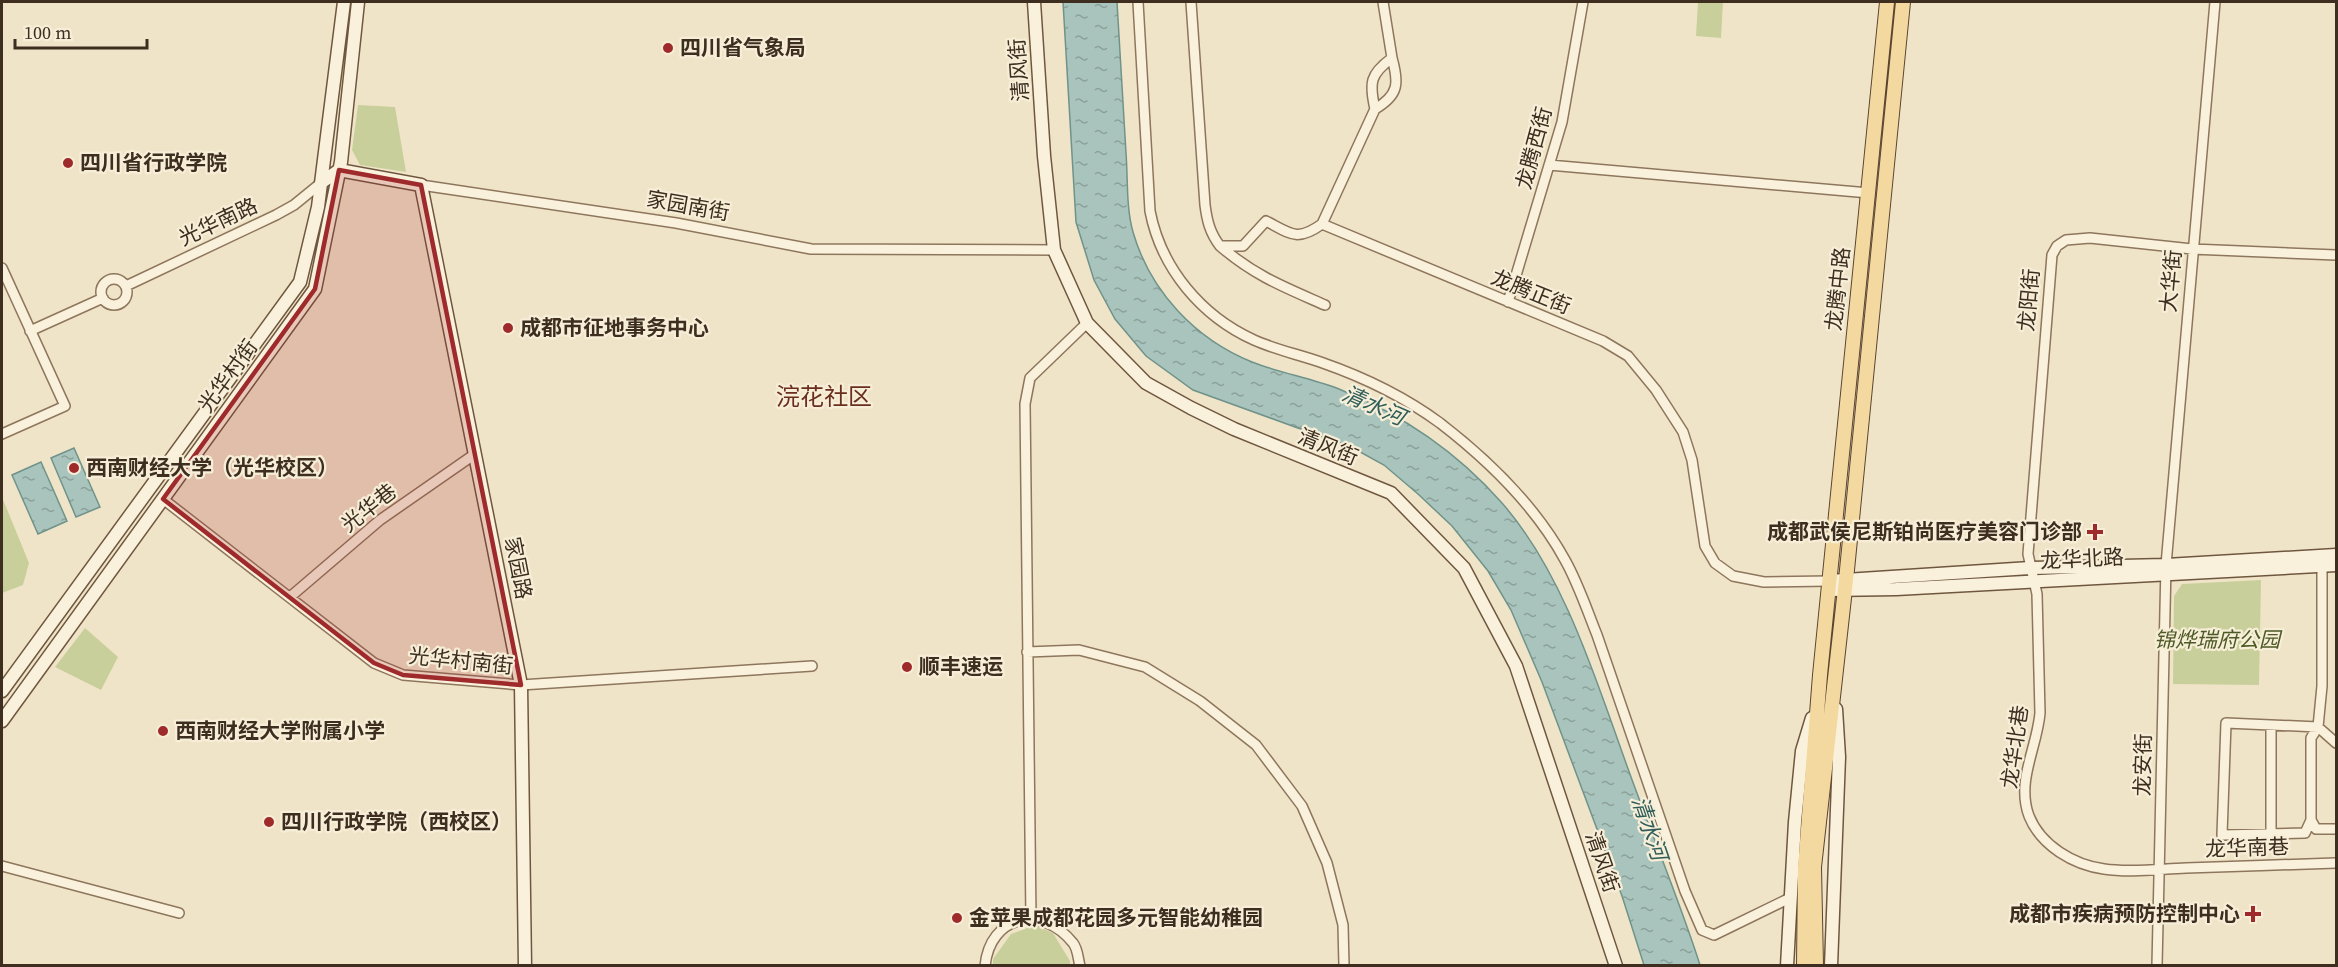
<svg xmlns="http://www.w3.org/2000/svg" width="2338" height="967" font-family="'Source Serif 4','Noto Sans SC',serif">
<defs>
<pattern id="water-ripples" width="26" height="14" patternUnits="userSpaceOnUse" patternTransform="scale(1.5)"><rect width="26" height="14" fill="#a9c4bc"/><path d="M2 4q2-2 4 0t4 0M15 11q2-2 4 0t4 0" fill="none" stroke="#8ba098"/></pattern>
</defs>
<rect width="100%" height="100%" fill="#f0e4c8"/>
<path fill="#c9cf9b" d="M 1698,2 L 1723,2 L 1721,38 L 1696,36 Z
M 358,105 L 395,107 L 406,172 L 360,165 L 352,150 Z
M 2,497 L 29,563 L 23,585 L 2,593 Z
M 2261,580 L 2259,685 L 2173,684 L 2174,596 L 2182,584 Z
M 85,628 L 118,657 L 101,690 L 55,667 Z
M 1035,925 L 1053,933 L 1070,961 L 1070,965 L 993,965 L 993,959 L 1011,934 Z"/>
<path fill="url(#water-ripples)" stroke="#6f938a" stroke-width="1.5" d="M 1063,2 L 1117,2 C 1120,52 1123,103 1126,153 C 1128,179 1126,207 1133,232 C 1150,291 1195,339 1252,362 C 1280,373 1311,378 1339,389 C 1401,414 1458,453 1502,503 C 1566,576 1598,687 1631,777 C 1654,840 1680,902 1700,965 L 1644,965 L 1622,896 L 1542,682 L 1511,610 L 1488,571 L 1452,526 L 1418,494 L 1384,465 L 1353,448 L 1193,390 L 1146,356 L 1115,319 L 1094,280 L 1076,222 Z
M 74,448 L 100,507 L 76,517 L 51,458 Z
M 41,462 L 67,521 L 38,534 L 12,475 Z"/>
<g fill="none" stroke-linecap="round" stroke-linejoin="round">
<g stroke="#8d765c" stroke-width="12">
<path id="street" d="M 1138,2 L 1150,211 C 1161,268 1201,316 1254,340 C 1276,350 1301,355 1323,363 C 1363,377 1406,398 1440,423 C 1488,460 1536,507 1565,560 C 1578,583 1587,610 1597,635 L 1685,891 L 1702,930 L 1714,935 L 1790,898
M 1191,2 L 1205,205 C 1207,221 1210,233 1220,246 L 1243,246 L 1266,221 C 1291,234 1297,242 1322,224
M 1383,2 L 1392,58 C 1370,74 1369,83 1375,109 L 1322,224 L 1603,341 L 1628,356 L 1656,390 L 1683,432 L 1692,460 L 1705,546 L 1715,563 L 1733,576 L 1764,582 L 1830,581
M 1375,109 C 1399,95 1399,83 1392,58
M 1549,165 L 1869,193
M 421,185 L 676,223 L 811,249 L 1054,250
M 1220,246 C 1255,276 1284,287 1325,305
M 2336,255 L 2192,249 L 2090,238 L 2066,240 L 2057,246 L 2052,255 L 2028,554 L 2037,594 L 2040,713 C 2037,748 2016,781 2029,816 C 2041,846 2074,865 2104,869 C 2130,873 2159,869 2186,868 C 2236,866 2286,865 2336,863
M 2,268 L 65,406 L 2,434
M101 292a13 13 0 1 1 26 0a13 13 0 1 1-26 0Z
M 126,286 L 276,215 L 294,205 L 321,183
M 1508,302 L 1562,122 L 1583,2
M 30,331 L 103,298
M 163,499 L 374,663 L 403,675 L 521,685 L 812,666
M 2322,566 L 2322,686 L 2318,727 L 2311,738 L 2311,820 L 2305,833 L 2222,835 L 2226,723 L 2318,727 L 2336,743
M 290,597 L 380,520 L 475,454
M 1027,652 L 1079,650 L 1145,667 L 1200,701 L 1256,745 L 1302,806 L 1327,863 L 1343,925 L 1344,966
M 2271,725 L 2271,834
M 2311,820 L 2316,829 L 2336,829
M 2,866 L 179,913
M 1031,919 L 1025,404 L 1030,378 L 1087,323
M 985,966 C 990,915 1042,904 1073,943 C 1078,949 1078,959 1080,966
M 2157,966 L 2166,565 L 2215,2"/>
</g>
<g stroke="#6f573f" stroke-width="15">
<path id="secondary" d="M 1034,2 L 1044,156 L 1054,250 L 1087,323 L 1146,383 L 1191,408 L 1234,429 L 1391,493 L 1464,568 L 1516,666 L 1616,966
M 321,183 L 339,170 L 421,185 L 521,685 L 525,966
M 1830,581 L 2030,568 L 2166,565 L 2336,555
M 1829,590 L 1896,589 L 2336,565
M 2,691 L 300,282 L 318,207 L 344,2
M 2,721 L 315,289 L 341,162 L 358,2
M 1787,966 L 1795,822 L 1802,751 L 1812,718
M 1831,966 L 1839,757 L 1836,709"/>
</g>
<g stroke="#5b4430" stroke-width="16">
<path id="primary" d="M 1804,966 L 1805,868 L 1820,675 L 1887,2
M 1816,966 L 1814,867 L 1846,580 L 1903,2"/>
</g>
<use href="#street" stroke="#faf1dc" stroke-width="9"/>
<use href="#secondary" stroke="#faf1dc" stroke-width="12"/>
<use href="#primary" stroke="#f3d9a0" stroke-width="14"/>
</g>
<path fill="#9e2a2b" fill-opacity="0.2" stroke="#9e2a2b" stroke-width="4.5" stroke-linejoin="round" d="M 339,170 L 421,185 L 521,685 L 403,675 L 374,663 L 163,499 L 315,289 Z"/>
<g fill="#9e2a2b" stroke="#f7eed8" stroke-width="2">
<circle cx="668" cy="48" r="6"/>
<circle cx="68" cy="163" r="6"/>
<circle cx="508" cy="328" r="6"/>
<circle cx="74" cy="468" r="6"/>
<path d="M2092 523h6v6h6v6h-6v6h-6v-6h-6v-6h6z"/>
<circle cx="907" cy="667" r="6"/>
<circle cx="163" cy="731" r="6"/>
<circle cx="269" cy="822" r="6"/>
<path d="M2250 905h6v6h6v6h-6v6h-6v-6h-6v-6h6z"/>
<circle cx="957" cy="918" r="6"/>
</g>
<g text-anchor="middle" stroke-width="4.5" stroke-linejoin="round" paint-order="stroke">
<g font-size="21" font-weight="bold" fill="#3d2e20" stroke="#f7eed8" text-anchor="start">
<text x="680" y="55">四川省气象局</text>
<text x="80" y="170">四川省行政学院</text>
<text x="520" y="335">成都市征地事务中心</text>
<text x="86" y="475">西南财经大学（光华校区）</text>
<text x="2082" y="539" text-anchor="end">成都武侯尼斯铂尚医疗美容门诊部</text>
<text x="919" y="674">顺丰速运</text>
<text x="175" y="738">西南财经大学附属小学</text>
<text x="281" y="829">四川行政学院（西校区）</text>
<text x="2240" y="921" text-anchor="end">成都市疾病预防控制中心</text>
<text x="969" y="925">金苹果成都花园多元智能幼稚园</text>
</g>
<g font-size="21" fill="#3d2e20" stroke="#f7eed8">
<text transform="translate(1019 70) rotate(-94)" y="7">清风街</text>
<text transform="translate(1534 148) rotate(-75)" y="7">龙腾西街</text>
<text transform="translate(688 206) rotate(10)" y="7">家园南街</text>
<text transform="translate(218 222) rotate(-25)" y="7">光华南路</text>
<text transform="translate(2171 281) rotate(-85)" y="7">大华街</text>
<text transform="translate(1838 289) rotate(-84)" y="7">龙腾中路</text>
<text transform="translate(1531 292) rotate(22)" y="7">龙腾正街</text>
<text transform="translate(2029 300) rotate(-85)" y="7">龙阳街</text>
<text transform="translate(228 376) rotate(-54)" y="7">光华村街</text>
<text transform="translate(1328 447) rotate(22)" y="7">清风街</text>
<text transform="translate(369 508) rotate(-38)" y="7">光华巷</text>
<text transform="translate(2082 559) rotate(-3)" y="7">龙华北路</text>
<text transform="translate(518 568) rotate(79)" y="7">家园路</text>
<text transform="translate(461 661) rotate(6)" y="7">光华村南街</text>
<text transform="translate(2015 747) rotate(-82)" y="7">龙华北巷</text>
<text transform="translate(2143 765) rotate(-89)" y="7">龙安街</text>
<text transform="translate(2247 848) rotate(-2)" y="7">龙华南巷</text>
<text transform="translate(1602 862) rotate(71)" y="7">清风街</text>
</g>
<g font-size="21" font-style="italic" fill="#4d5a26" stroke="#f7eed8">
<text x="2217" y="647">锦烨瑞府公园</text>
</g>
<g font-size="22" font-style="italic" fill="#2f5d5a" stroke="#f7eed8">
<text transform="translate(1374 405) rotate(24)" y="8">清水河</text>
<text transform="translate(1650 828) rotate(71)" y="8">清水河</text>
</g>
<g font-size="24" fill="#6b2e1e" stroke="#f7eed8">
<text x="824" y="405">浣花社区</text>
</g>
</g>
<rect width="2338" height="967" fill="none" stroke="#3d2e20" stroke-width="6"/>
<path d="M15 39v9h132v-9" fill="none" stroke="#3d2e20" stroke-width="3"/>
<text x="24" y="39" font-size="18" fill="#3d2e20" stroke="#f7eed8" stroke-width="4.5" paint-order="stroke">100 m</text>
</svg>
